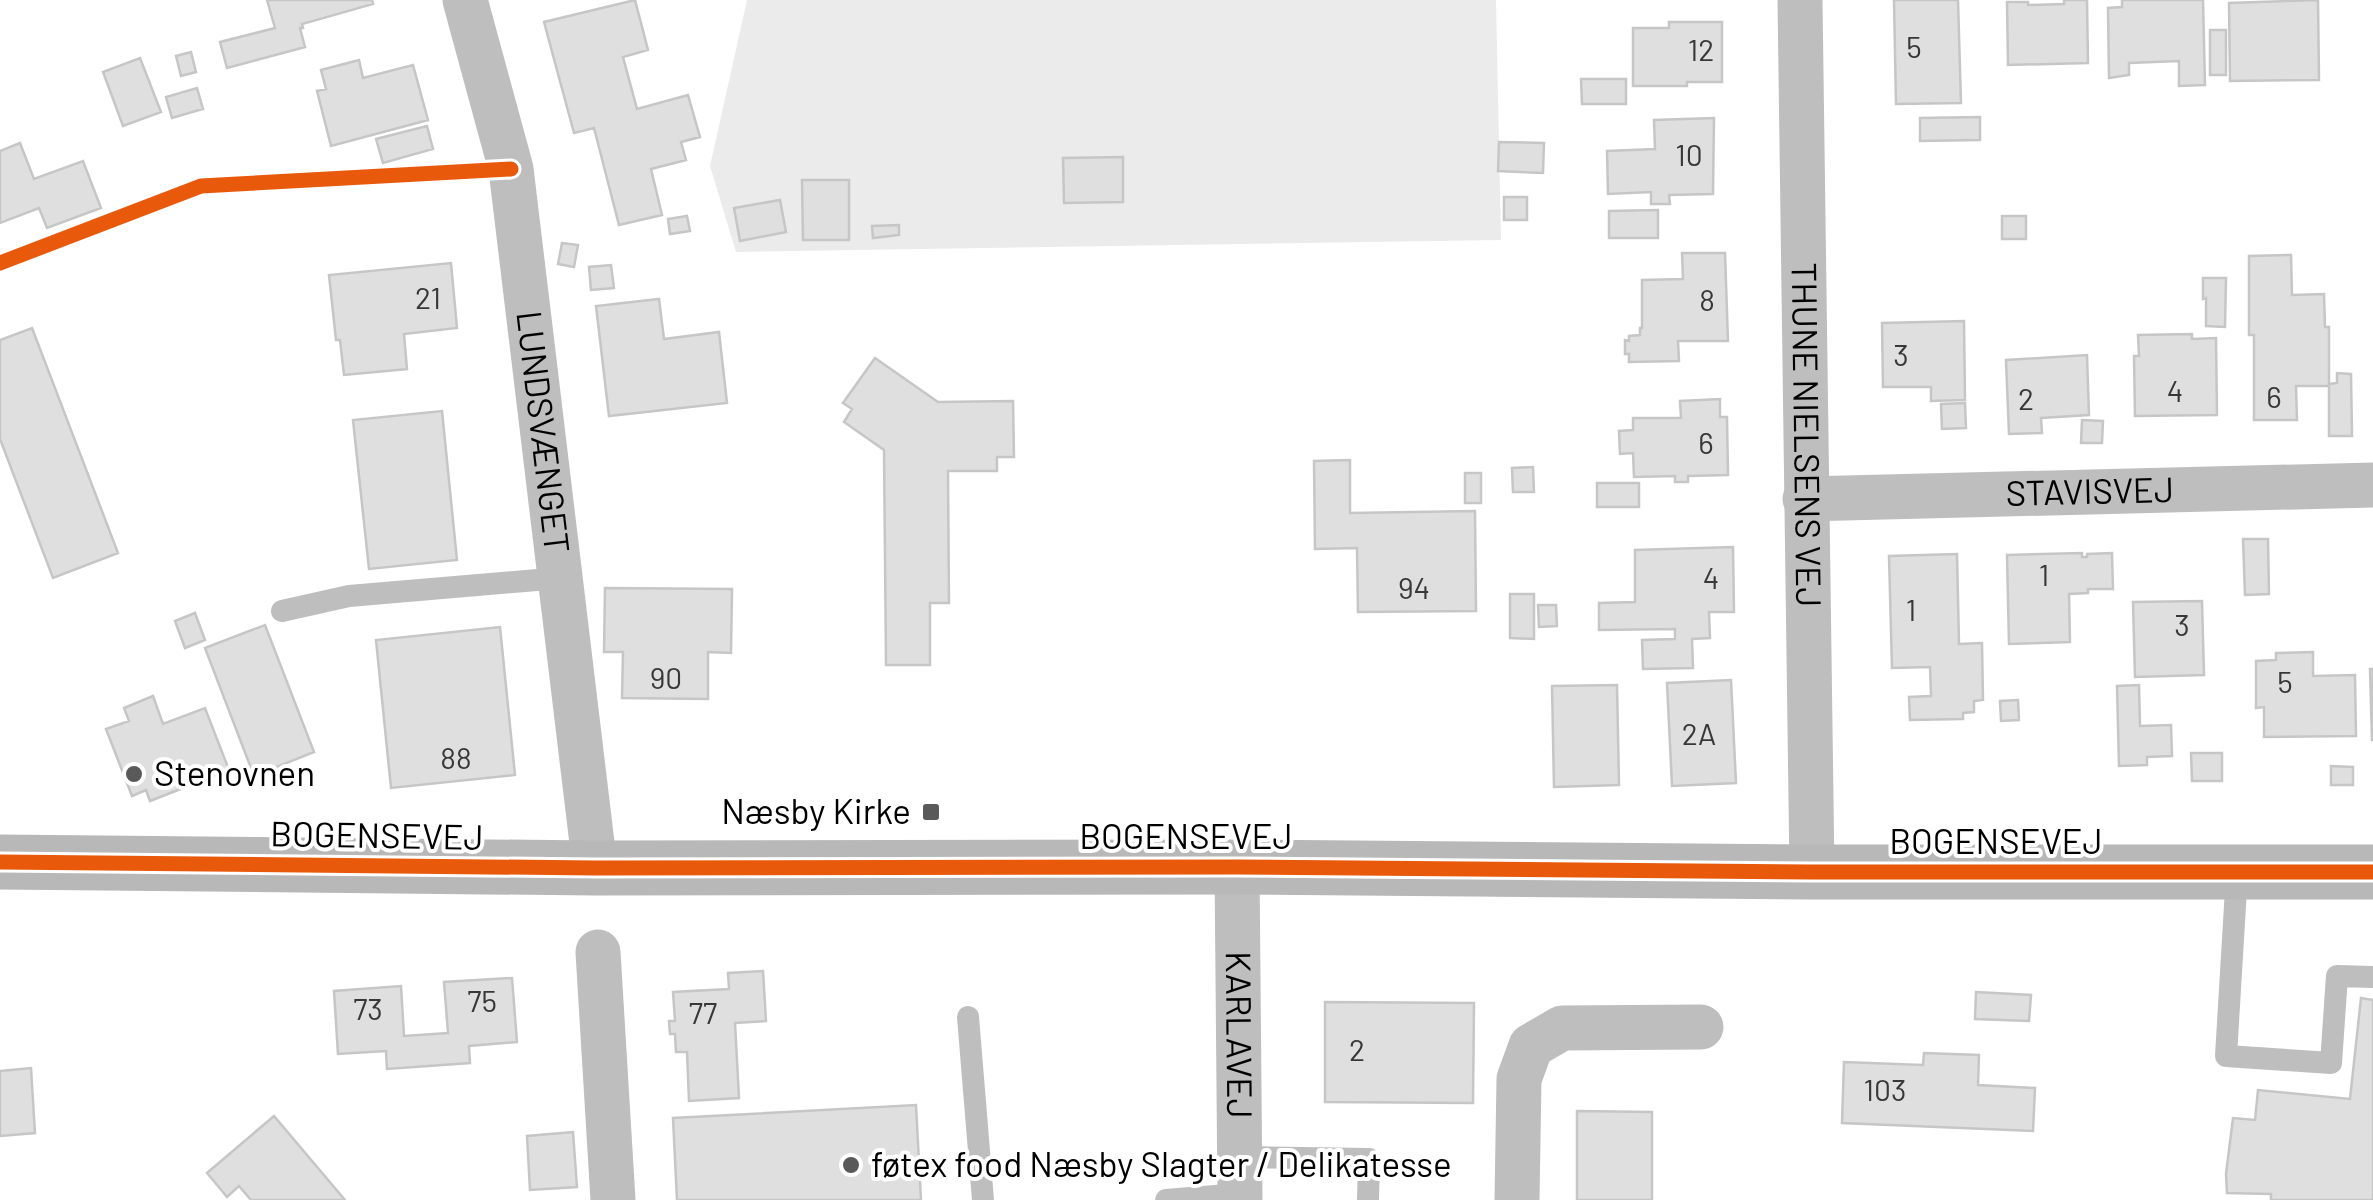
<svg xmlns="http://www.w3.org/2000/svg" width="2373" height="1200" font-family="Barlow,sans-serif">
<rect width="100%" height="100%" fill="#fff"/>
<path fill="#ebebeb" d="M 747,0 L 1496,0 L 1501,240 L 736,252 L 710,166 Z"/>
<path fill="#dfdfdf" stroke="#c6c6c6" stroke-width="2.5" d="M 267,0 L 372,0 L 373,4 L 302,24 L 303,28 L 300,28 L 305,47 L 227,68 L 220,42 L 275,28 Z
M 635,0 L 648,50 L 623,57 L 637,109 L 688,95 L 700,137 L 681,142 L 686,160 L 651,169 L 662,215 L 619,225 L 594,128 L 574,133 L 544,22 Z
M 1894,0 L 1958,0 L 1961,103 L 1896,104 Z
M 2064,0 L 2087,0 L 2088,63 L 2008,65 L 2007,2 L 2028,2 L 2028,5 L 2064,4 Z
M 2122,0 L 2203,0 L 2205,85 L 2179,86 L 2179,61 L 2129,63 L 2129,75 L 2109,78 L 2108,8 L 2122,7 Z
M 2318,0 L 2319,80 L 2230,81 L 2229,3 Z
M 1669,22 L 1722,22 L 1722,82 L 1687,82 L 1687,86 L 1633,86 L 1633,28 L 1669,28 Z
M 2210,30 L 2226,30 L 2226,75 L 2210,75 Z
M 191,52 L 196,72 L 181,76 L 176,56 Z
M 140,58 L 161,112 L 123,126 L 103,72 Z
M 359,60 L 363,78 L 413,65 L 428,120 L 331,146 L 317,91 L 326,89 L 321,70 Z
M 1581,79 L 1626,79 L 1626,104 L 1582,104 Z
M 197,88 L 203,109 L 172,118 L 166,97 Z
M 1980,117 L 1980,140 L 1920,141 L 1920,118 Z
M 1714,118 L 1713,194 L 1669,195 L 1670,204 L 1651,204 L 1651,192 L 1608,194 L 1607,151 L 1655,149 L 1654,120 Z
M 427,126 L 433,149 L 383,163 L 376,139 Z
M 1499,142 L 1544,143 L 1543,173 L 1498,171 Z
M 20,143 L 34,179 L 83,161 L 101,208 L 47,228 L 39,208 L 0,223 L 0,151 Z
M 1123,157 L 1123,202 L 1064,203 L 1063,158 Z
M 802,180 L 849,180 L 849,240 L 803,240 Z
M 1504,197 L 1527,197 L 1527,220 L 1504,220 Z
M 780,200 L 786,232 L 740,241 L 734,208 Z
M 1658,210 L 1658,238 L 1609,238 L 1609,211 Z
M 687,216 L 690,231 L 670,234 L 668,219 Z
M 2002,216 L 2026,216 L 2026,239 L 2002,239 Z
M 899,225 L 899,235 L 873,238 L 872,226 Z
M 562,243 L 578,245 L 574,267 L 558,264 Z
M 1682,253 L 1725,253 L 1728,341 L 1678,341 L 1679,361 L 1629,362 L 1629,354 L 1625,354 L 1625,340 L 1629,341 L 1629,336 L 1640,335 L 1640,328 L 1642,328 L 1642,280 L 1683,279 Z
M 2291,255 L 2292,295 L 2324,294 L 2325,327 L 2329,327 L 2329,384 L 2337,383 L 2337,373 L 2351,374 L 2352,436 L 2329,436 L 2329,386 L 2296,386 L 2297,420 L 2254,420 L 2254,335 L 2249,335 L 2249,256 Z
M 451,263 L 457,328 L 404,334 L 407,369 L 344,375 L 340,340 L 336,340 L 329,275 Z
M 611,265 L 614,288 L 591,290 L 589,267 Z
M 2203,278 L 2226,278 L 2225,327 L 2206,326 L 2206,298 L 2203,299 Z
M 659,299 L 664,339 L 719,332 L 727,403 L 609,416 L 596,306 Z
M 1964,321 L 1965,400 L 1931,401 L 1931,387 L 1883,387 L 1882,323 Z
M 32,328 L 118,553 L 53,578 L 0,439 L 0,340 Z
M 2192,334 L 2192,339 L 2216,338 L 2217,415 L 2135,416 L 2134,356 L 2139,356 L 2138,335 Z
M 2087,355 L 2089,415 L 2041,418 L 2042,433 L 2009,434 L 2006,360 Z
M 875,358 L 938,402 L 1013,401 L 1014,457 L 997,457 L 997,471 L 948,471 L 949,603 L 930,603 L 930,665 L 886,665 L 884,450 L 844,422 L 852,409 L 843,403 Z
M 1720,399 L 1720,417 L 1727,417 L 1728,475 L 1688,476 L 1688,482 L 1675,482 L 1675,476 L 1634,477 L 1633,453 L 1620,454 L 1619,431 L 1633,430 L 1633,418 L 1681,418 L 1680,401 Z
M 1965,403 L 1966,428 L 1942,429 L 1941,404 Z
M 442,411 L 457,560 L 369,569 L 353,420 Z
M 2082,420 L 2103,421 L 2102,443 L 2081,443 Z
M 1350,460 L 1350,513 L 1475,511 L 1476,611 L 1358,612 L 1357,548 L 1315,549 L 1314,461 Z
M 1533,467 L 1534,492 L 1513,492 L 1512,468 Z
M 1465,473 L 1481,473 L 1481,503 L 1465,503 Z
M 1597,483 L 1639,483 L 1639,507 L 1597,507 Z
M 2243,539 L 2268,539 L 2269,594 L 2245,595 Z
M 1733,547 L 1734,612 L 1709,612 L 1710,638 L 1692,639 L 1693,668 L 1643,669 L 1642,640 L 1675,639 L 1675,629 L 1599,630 L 1599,603 L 1635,602 L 1635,550 Z
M 2082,553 L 2082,557 L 2087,557 L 2087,554 L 2112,553 L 2113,589 L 2088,589 L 2088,593 L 2069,594 L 2070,642 L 2009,644 L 2007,555 Z
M 1957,554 L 1959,644 L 1982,643 L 1983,700 L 1974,701 L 1974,712 L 1963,713 L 1963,719 L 1910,720 L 1909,697 L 1931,696 L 1930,667 L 1892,668 L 1889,556 Z
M 605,588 L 732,589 L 731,653 L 708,652 L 708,699 L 622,698 L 623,652 L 604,652 Z
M 1510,594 L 1534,594 L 1534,639 L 1510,638 Z
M 2202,601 L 2204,675 L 2135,677 L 2133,602 Z
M 1538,605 L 1556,605 L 1557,626 L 1539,627 Z
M 195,613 L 205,640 L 185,648 L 175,621 Z
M 265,625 L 314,752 L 254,776 L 205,648 Z
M 500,627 L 515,775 L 391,788 L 376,640 Z
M 2313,652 L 2313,676 L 2355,675 L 2356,736 L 2264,737 L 2264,707 L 2256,708 L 2256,661 L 2276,660 L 2276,653 Z
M 2370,669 L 2373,669 L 2373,740 L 2372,740 Z
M 1731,680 L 1736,783 L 1672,786 L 1667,683 Z
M 1617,685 L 1619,785 L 1554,787 L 1552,686 Z
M 2139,685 L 2140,726 L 2171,725 L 2172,756 L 2147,757 L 2147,765 L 2119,766 L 2117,686 Z
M 153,696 L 163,724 L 205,708 L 229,770 L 150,801 L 146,790 L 132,796 L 106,729 L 129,721 L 124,708 Z
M 2018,700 L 2019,720 L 2001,721 L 2000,701 Z
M 2191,753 L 2222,753 L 2222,781 L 2192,781 Z
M 2331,766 L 2353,767 L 2353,785 L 2331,785 Z
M 763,971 L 766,1021 L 735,1023 L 739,1098 L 689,1101 L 687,1052 L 676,1052 L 675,1034 L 670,1034 L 669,1021 L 675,1021 L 673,992 L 729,989 L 728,973 Z
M 512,978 L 517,1042 L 469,1046 L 470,1063 L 387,1069 L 386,1051 L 338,1054 L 334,991 L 401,986 L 404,1036 L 448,1033 L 444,982 Z
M 1976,992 L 2031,995 L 2029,1021 L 1975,1019 Z
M 2361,998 L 2373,1000 L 2373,1200 L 2271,1200 L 2271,1194 L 2227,1193 L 2226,1174 L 2233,1118 L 2255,1120 L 2258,1090 L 2350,1099 Z
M 1325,1002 L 1474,1003 L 1473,1103 L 1325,1102 Z
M 1924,1053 L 1979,1055 L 1978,1085 L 2035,1088 L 2033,1131 L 1842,1123 L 1844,1062 L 1923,1065 Z
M 31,1068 L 35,1133 L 0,1136 L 0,1071 Z
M 916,1105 L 921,1200 L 677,1200 L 673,1118 Z
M 1577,1111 L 1652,1112 L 1652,1200 L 1577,1200 Z
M 274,1116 L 345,1200 L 251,1200 L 239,1186 L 227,1197 L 207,1173 Z
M 573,1132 L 577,1187 L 530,1190 L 527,1136 Z"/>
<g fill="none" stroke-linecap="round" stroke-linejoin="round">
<path stroke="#bebebe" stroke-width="22" d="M 282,611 L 349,596 L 560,578
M 2237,872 L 2226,1056 L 2331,1063 L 2337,976 L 2373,977
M 968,1017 L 983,1200
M 1240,1157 L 1369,1159 L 1368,1200
M 1166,1200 L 1240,1194"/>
<g stroke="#bebebe" stroke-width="45">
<path id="s1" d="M 465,0 L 511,169 L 595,868"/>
<path id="s2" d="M 1800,0 L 1812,872"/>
<path id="s3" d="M 1805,499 L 2373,485"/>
<path id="s4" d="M 1237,867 L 1240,1200"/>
<path d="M 598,952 L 613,1200"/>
<path d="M 1517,1200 L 1519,1079 L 1531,1046 L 1562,1028 L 1701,1027"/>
</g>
<path stroke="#b8b8b8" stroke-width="55" d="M 0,862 L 595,868 L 1237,867 L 1812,872 L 2373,872"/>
<g stroke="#fff" stroke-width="21">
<path id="cycleway" d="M 0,263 L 201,186 L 511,169
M 0,862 L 595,868 L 1237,867 L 1812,872 L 2373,872"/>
</g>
<use href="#cycleway" stroke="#e8590c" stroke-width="15"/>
</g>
<g fill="#595959" stroke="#fff" stroke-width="4">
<circle cx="134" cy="774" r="10"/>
<rect x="921" y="802" width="20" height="20" rx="5"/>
<circle cx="851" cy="1165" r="10"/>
</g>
<g text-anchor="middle" stroke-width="8" stroke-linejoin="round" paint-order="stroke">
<g font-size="30" fill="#383838">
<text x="1914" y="58">5</text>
<text x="1701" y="61">12</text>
<text x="1689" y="166">10</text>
<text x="428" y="309">21</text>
<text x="1707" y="311">8</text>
<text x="1901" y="366">3</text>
<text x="2175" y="402">4</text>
<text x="2274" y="408">6</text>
<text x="2026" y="410">2</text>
<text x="1706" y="454">6</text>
<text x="2044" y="586">1</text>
<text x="1711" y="589">4</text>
<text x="1414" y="599">94</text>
<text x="1911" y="621">1</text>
<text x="2182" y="636">3</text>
<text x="666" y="689">90</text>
<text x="2285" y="693">5</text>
<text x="1699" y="745">2A</text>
<text x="456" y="769">88</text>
<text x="482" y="1012">75</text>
<text x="368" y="1020">73</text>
<text x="703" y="1024">77</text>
<text x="1357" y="1061">2</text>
<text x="1885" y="1101">103</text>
</g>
<g font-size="35" fill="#000" stroke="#fff">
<text dy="12" stroke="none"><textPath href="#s1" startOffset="440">LUNDSVÆNGET</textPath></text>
<text dy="12" stroke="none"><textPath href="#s2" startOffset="435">THUNE NIELSENS VEJ</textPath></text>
<text dy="12" stroke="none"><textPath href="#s3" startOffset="285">STAVISVEJ</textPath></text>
<text transform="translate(377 836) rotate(1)" y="12">BOGENSEVEJ</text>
<text x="1186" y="849">BOGENSEVEJ</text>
<text x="1996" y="854">BOGENSEVEJ</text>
<text dy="12" stroke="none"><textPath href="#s4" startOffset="168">KARLAVEJ</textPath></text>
</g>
<g font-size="35" fill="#000" stroke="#fff" text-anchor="start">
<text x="154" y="786">Stenovnen</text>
<text x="911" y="824" text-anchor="end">Næsby Kirke</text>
<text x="871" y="1177">føtex food Næsby Slagter / Delikatesse</text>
</g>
</g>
</svg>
